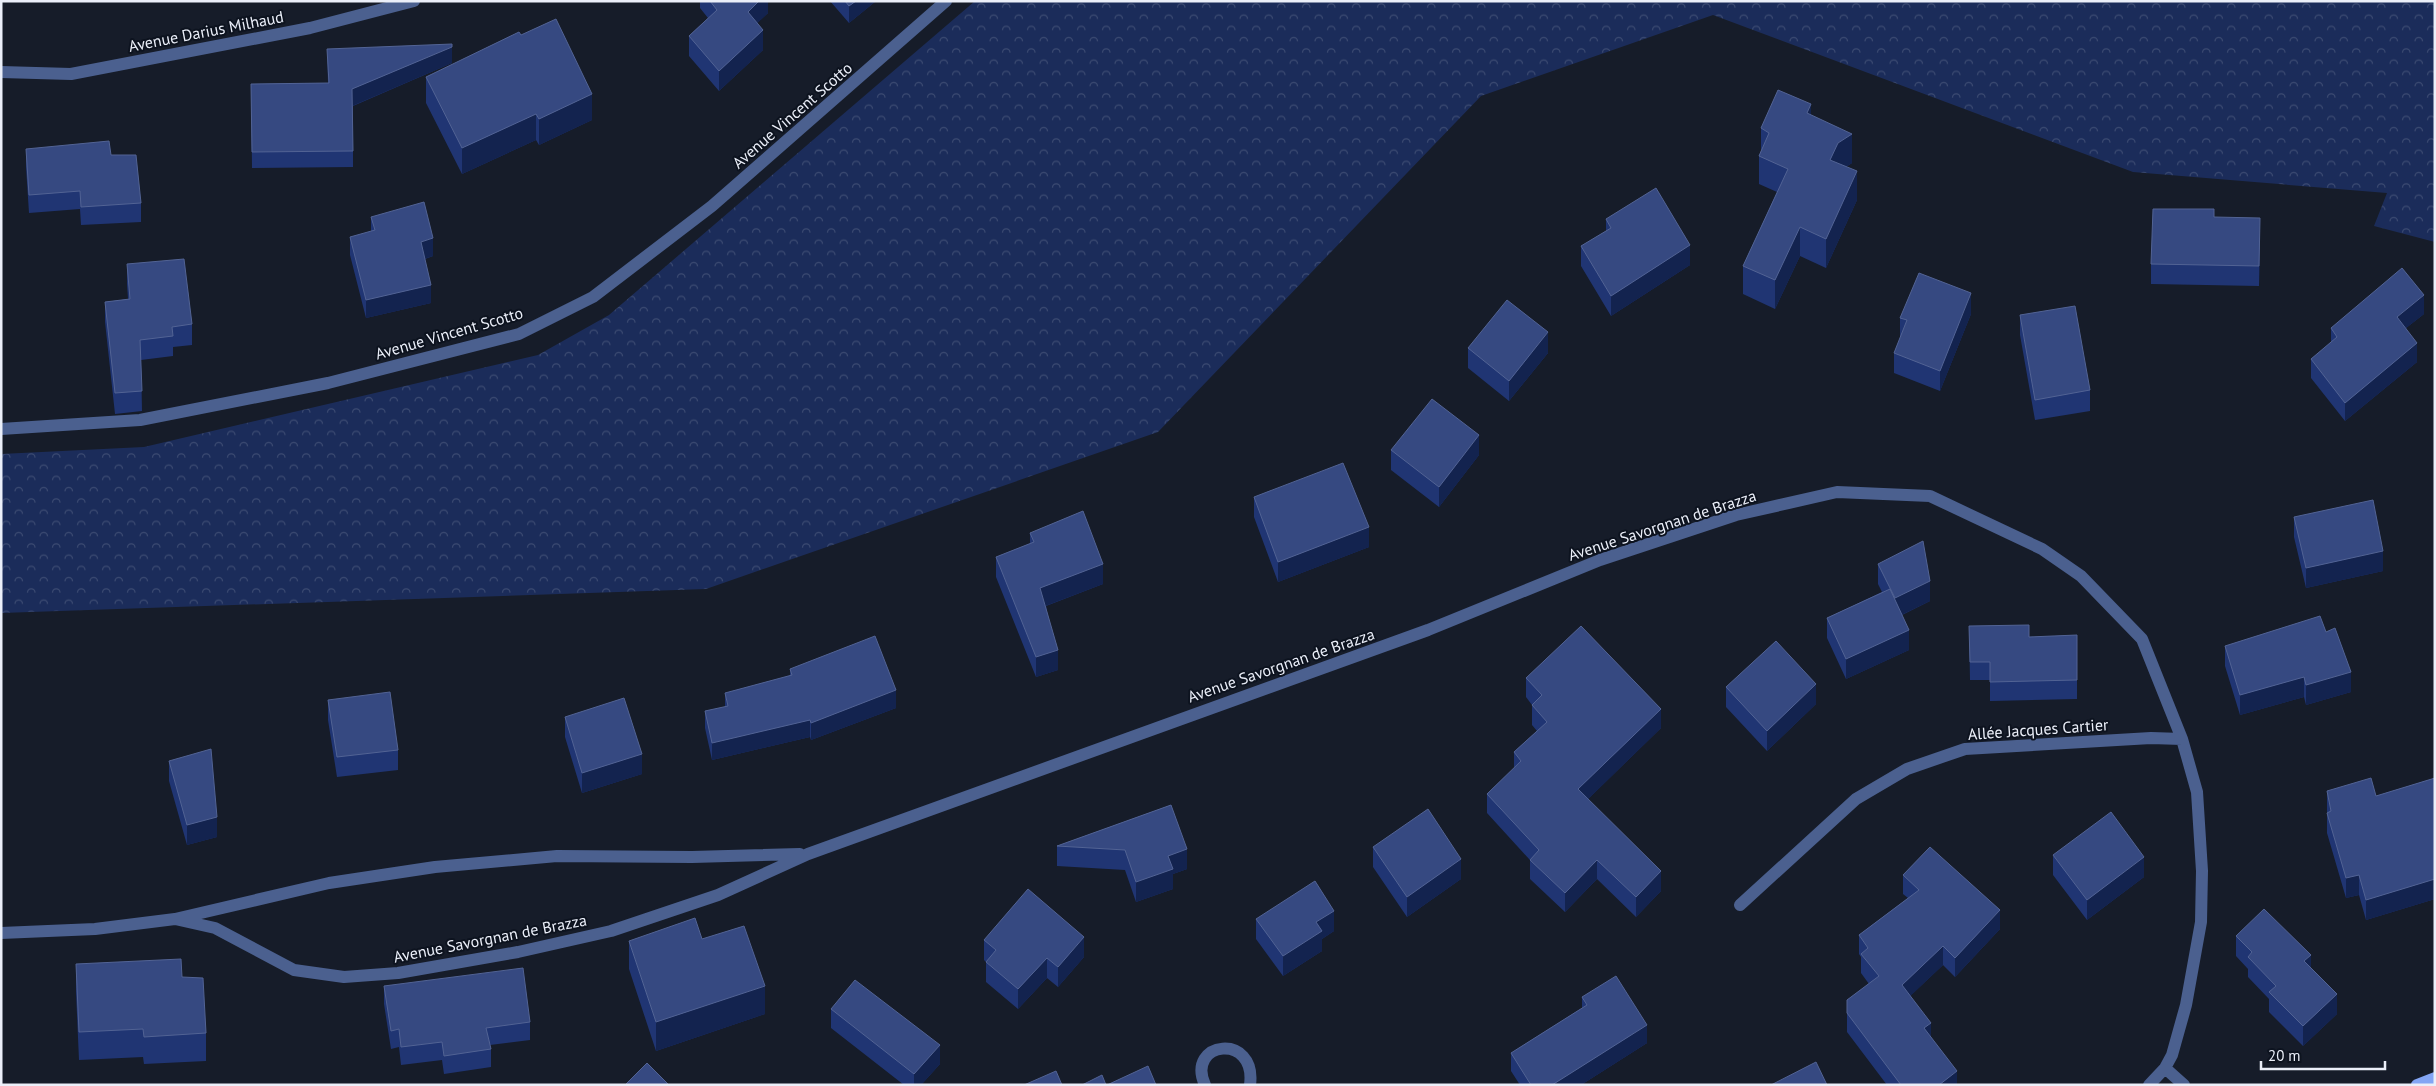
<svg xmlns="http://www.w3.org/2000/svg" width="2436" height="1086" font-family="'PT Sans',sans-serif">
<defs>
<pattern id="forest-crowns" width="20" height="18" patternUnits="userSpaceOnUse" patternTransform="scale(1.25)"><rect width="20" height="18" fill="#1b2c5a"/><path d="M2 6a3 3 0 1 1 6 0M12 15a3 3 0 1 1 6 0" fill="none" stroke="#3c4b72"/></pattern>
</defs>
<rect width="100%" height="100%" fill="#161c29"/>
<path fill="url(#forest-crowns)" d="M 975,1 L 2435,1 L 2435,242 L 2374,226 L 2387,193 L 2133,172 L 1713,15 L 1481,96 L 1158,432 L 706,589 L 1,613 L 1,454 L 144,447 L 538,355 L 609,315 Z"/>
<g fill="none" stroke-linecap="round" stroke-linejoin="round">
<path stroke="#4b608f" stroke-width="12" d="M 1,72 L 71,74 L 310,28 L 414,1
M 1,429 L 140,420 L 328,383 L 519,334 L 593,297 L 712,206 L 946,1
M 1740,905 L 1856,799 L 1907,769 L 1965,749 L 2151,738 L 2182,739
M 175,919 L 215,928 L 294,970 L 344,977 L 398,973 L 518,952 L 611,931 L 718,895 L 808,854 L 1428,630 L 1600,560 L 1736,515 L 1837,492 L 1930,496 L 2042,549 L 2081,576 L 2142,639 L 2182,739 L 2197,792 L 2202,871 L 2201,922 L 2186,1005 L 2172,1055 L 2165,1068 L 2149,1085
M 1,933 L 95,929 L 175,919 L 329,883 L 435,867 L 557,856 L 692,857 L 800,854
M 2165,1068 L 2184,1085
M 1205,1085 C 1185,1041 1257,1032 1250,1085"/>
<path stroke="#83a5f4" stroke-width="12" d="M 2417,1085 L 2435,1078"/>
</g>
<path fill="#203573" d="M 700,1 L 768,1 L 768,13 L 757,23 L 763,50 L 719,91 L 689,56 L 689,36 L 708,18 L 700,8 Z
M 830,1 L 876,1 L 849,23 Z
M 521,35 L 592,120 L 539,145 L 536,140 L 462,174 L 426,103 L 426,77 Z
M 327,49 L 452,63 L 353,106 L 353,167 L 252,168 L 251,84 L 328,83 Z
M 1811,115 L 1852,163 L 1846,167 L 1857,200 L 1826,268 L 1800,256 L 1775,309 L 1743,294 L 1743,266 L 1777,192 L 1759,184 L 1759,156 L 1761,151 L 1761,128 Z
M 26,149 L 111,155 L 141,203 L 141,222 L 81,225 L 80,209 L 29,213 L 26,167 Z
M 371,217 L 433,256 L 425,259 L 431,303 L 366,318 L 350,255 L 350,237 L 371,232 Z
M 1606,219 L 1690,265 L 1611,316 L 1581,266 L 1581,246 L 1606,231 Z
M 2260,239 L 2259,286 L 2151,284 L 2151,264 Z
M 127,264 L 192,324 L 192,345 L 173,347 L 173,356 L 141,360 L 142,411 L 115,414 L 105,322 L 105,302 L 128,299 L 127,284 Z
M 1971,314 L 1940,391 L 1894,373 L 1894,353 L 1900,338 L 1900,318 Z
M 2424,314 L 2406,328 L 2417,362 L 2345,421 L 2311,378 L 2311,359 L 2331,343 L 2331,328 Z
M 2020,315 L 2090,390 L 2090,411 L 2035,420 L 2020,335 Z
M 1468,348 L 1548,353 L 1509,401 L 1468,368 Z
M 1391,450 L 1479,455 L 1439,507 L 1391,470 Z
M 1254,497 L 1369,547 L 1278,582 L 1254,517 Z
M 2294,517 L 2383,571 L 2306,588 L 2294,537 Z
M 1030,533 L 1103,584 L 1046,606 L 1058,670 L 1036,677 L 996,577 L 996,557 L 1030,544 Z
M 1878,564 L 1930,601 L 1902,615 L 1909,650 L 1846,679 L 1827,638 L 1827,618 L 1882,592 L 1878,584 Z
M 1969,626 L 2029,637 L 2077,635 L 2077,699 L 1990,701 L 1990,680 L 1970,680 Z
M 2225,646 L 2351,692 L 2306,705 L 2304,697 L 2240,715 L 2225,666 Z
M 790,669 L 896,708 L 811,740 L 810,737 L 712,760 L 705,728 L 705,711 L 725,707 L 725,693 L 790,676 Z
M 1526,678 L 1661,728 L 1588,799 L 1661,891 L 1636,917 L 1597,879 L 1565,912 L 1530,879 L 1530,860 L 1487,813 L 1487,794 L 1514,769 L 1514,752 L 1537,731 L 1532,725 L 1532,705 L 1526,697 Z
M 1726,687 L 1816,704 L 1767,751 L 1726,707 Z
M 328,700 L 398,750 L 398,770 L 337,777 L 328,720 Z
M 565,717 L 642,774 L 582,793 L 565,737 Z
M 169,761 L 217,837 L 187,845 L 169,781 Z
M 2435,778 L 2435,899 L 2366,920 L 2359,895 L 2346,898 L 2327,833 L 2327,791 L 2376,796 Z
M 1171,805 L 1187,869 L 1173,874 L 1173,889 L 1136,902 L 1125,870 L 1057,866 L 1057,846 Z
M 1373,847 L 1461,879 L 1407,917 L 1373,867 Z
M 2053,855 L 2144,877 L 2087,920 L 2053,875 Z
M 1903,875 L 2000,929 L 1955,977 L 1943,965 L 1910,996 L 1931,1037 L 1957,1085 L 1887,1085 L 1847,1032 L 1847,1000 L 1869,984 L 1861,973 L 1861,957 L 1859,954 L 1859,935 L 1908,898 L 1903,894 Z
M 1256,919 L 1334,931 L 1322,939 L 1322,951 L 1283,976 L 1256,939 Z
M 2236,936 L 2311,968 L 2337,1014 L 2303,1046 L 2269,1012 L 2269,999 L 2248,977 L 2248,969 L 2236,956 Z
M 702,939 L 765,1014 L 656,1051 L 629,969 L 629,941 Z
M 984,940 L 1084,957 L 1058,987 L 1047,978 L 1018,1009 L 986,982 L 986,962 L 984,960 Z
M 76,964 L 182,977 L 206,1033 L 206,1061 L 144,1064 L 143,1057 L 79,1060 L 76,992 Z
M 384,986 L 530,1022 L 530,1040 L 490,1045 L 491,1049 L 491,1067 L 444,1074 L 442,1060 L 401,1065 L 399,1047 L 391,1049 L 384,1004 Z
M 1582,997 L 1647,1043 L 1581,1085 L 1520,1085 L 1511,1071 L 1511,1053 L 1582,1008 Z
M 831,1009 L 940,1064 L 921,1085 L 904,1085 L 831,1028 Z"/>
<path fill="#13234f" d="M 759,1 L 768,1 L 768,13 L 748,32 L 748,12 Z
M 856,1 L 876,1 L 849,23 L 849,6 Z
M 763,30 L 763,50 L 719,91 L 719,71 Z
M 452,47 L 452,63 L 352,106 L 352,89 Z
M 592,94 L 592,120 L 539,145 L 539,119 Z
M 1811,104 L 1811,132 L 1807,113 Z
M 536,114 L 536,140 L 462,174 L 462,148 Z
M 1852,134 L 1852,163 L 1838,172 L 1830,160 L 1838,143 Z
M 1857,171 L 1857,200 L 1826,268 L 1826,239 Z
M 2260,218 L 2260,239 L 2259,286 L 2259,266 Z
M 1800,227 L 1800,256 L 1775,309 L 1775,280 Z
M 433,238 L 433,256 L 421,260 L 421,242 Z
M 1690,245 L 1690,265 L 1611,316 L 1611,296 Z
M 431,285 L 431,303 L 366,318 L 366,300 Z
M 1971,293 L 1971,314 L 1940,391 L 1940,371 Z
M 2424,295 L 2424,314 L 2397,335 L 2397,317 Z
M 1548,332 L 1548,353 L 1509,401 L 1509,381 Z
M 2417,343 L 2417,362 L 2345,421 L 2345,403 Z
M 1479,435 L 1479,455 L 1439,507 L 1439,487 Z
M 1369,527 L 1369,547 L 1278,582 L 1278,562 Z
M 2383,551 L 2383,571 L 2306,588 L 2306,568 Z
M 1103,564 L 1103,584 L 1040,608 L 1040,588 Z
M 1930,581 L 1930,601 L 1895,618 L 1895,598 Z
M 1909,630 L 1909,650 L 1846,679 L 1846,659 Z
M 1058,650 L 1058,670 L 1036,677 L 1036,657 Z
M 2351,672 L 2351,692 L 2306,705 L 2306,685 Z
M 2304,677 L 2304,697 L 2240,715 L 2240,695 Z
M 1816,684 L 1816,704 L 1767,751 L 1767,731 Z
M 896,690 L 896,708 L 811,740 L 811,723 Z
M 1661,709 L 1661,728 L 1578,809 L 1578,789 Z
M 810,720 L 810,737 L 712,760 L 712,743 Z
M 642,754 L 642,774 L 582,793 L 582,773 Z
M 217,817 L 217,837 L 187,845 L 187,825 Z
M 1187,849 L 1187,869 L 1173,874 L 1173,889 L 1136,902 L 1136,882 L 1168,856 Z
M 2144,857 L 2144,877 L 2087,920 L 2087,900 Z
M 1461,859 L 1461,879 L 1407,917 L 1407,897 Z
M 1597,860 L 1597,879 L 1565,912 L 1565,893 Z
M 1661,871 L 1661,891 L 1636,917 L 1636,897 Z
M 2359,875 L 2359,895 L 2346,898 L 2346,878 Z
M 2435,879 L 2435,899 L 2366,920 L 2366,900 Z
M 2000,910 L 2000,929 L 1955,977 L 1955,958 Z
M 1334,911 L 1334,931 L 1322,939 L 1322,951 L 1283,976 L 1283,956 L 1316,922 Z
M 1084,937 L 1084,957 L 1058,987 L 1058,967 Z
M 1943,946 L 1943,965 L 1902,1004 L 1902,985 Z
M 2311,955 L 2311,975 L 2304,961 Z
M 1047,958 L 1047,978 L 1018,1009 L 1018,989 Z
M 765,986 L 765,1014 L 656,1051 L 656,1022 Z
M 2337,994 L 2337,1014 L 2303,1046 L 2303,1026 Z
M 1931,1023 L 1931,1042 L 1924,1028 Z
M 1647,1025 L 1647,1043 L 1581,1085 L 1552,1085 Z
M 940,1045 L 940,1064 L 921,1085 L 914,1085 L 914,1074 Z
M 1957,1071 L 1957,1085 L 1939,1085 Z"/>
<path fill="#364981" stroke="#526394" d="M 710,1 L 759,1 L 748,12 L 763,30 L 719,71 L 689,36 L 717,10 Z
M 845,1 L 856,1 L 849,6 Z
M 556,19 L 592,94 L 539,119 L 536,114 L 462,148 L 426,77 L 519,32 L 521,35 Z
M 452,44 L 452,47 L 352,89 L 353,151 L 252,152 L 251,84 L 329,83 L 327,49 Z
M 1778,90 L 1811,104 L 1807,113 L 1852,134 L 1838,143 L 1830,160 L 1857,171 L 1826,239 L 1800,227 L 1775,280 L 1743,266 L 1788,169 L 1759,156 L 1769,133 L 1761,128 Z
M 109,141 L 111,155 L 136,155 L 141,203 L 81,207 L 80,191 L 29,195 L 26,149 Z
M 1656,188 L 1690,245 L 1611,296 L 1581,246 L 1611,228 L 1606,219 Z
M 424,202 L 433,238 L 421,242 L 431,285 L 366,300 L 350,237 L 375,230 L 371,217 Z
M 2153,209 L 2214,209 L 2214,217 L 2260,218 L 2259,266 L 2151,264 Z
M 184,259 L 192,324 L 172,327 L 173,336 L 140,340 L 142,391 L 115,393 L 105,302 L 130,299 L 127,264 Z
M 2402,268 L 2424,295 L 2397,317 L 2417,343 L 2345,403 L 2311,359 L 2337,337 L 2331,328 Z
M 1919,273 L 1971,293 L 1940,371 L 1894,353 L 1907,320 L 1900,318 Z
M 1507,300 L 1548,332 L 1509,381 L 1468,348 Z
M 2075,306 L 2090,390 L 2035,400 L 2020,315 Z
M 1432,399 L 1479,435 L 1439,487 L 1391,450 Z
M 1343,463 L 1369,527 L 1278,562 L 1254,497 Z
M 2373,500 L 2383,551 L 2306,568 L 2294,517 Z
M 1083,511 L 1103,564 L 1040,588 L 1058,650 L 1036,657 L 996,557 L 1034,542 L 1030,533 Z
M 1923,541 L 1930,581 L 1895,598 L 1878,564 Z
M 1890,589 L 1909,630 L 1846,659 L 1827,618 Z
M 2320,616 L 2326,632 L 2335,628 L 2351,672 L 2306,685 L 2304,677 L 2240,695 L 2225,646 Z
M 2029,625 L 2029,637 L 2077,635 L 2077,680 L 1990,682 L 1990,662 L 1970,662 L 1969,626 Z
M 1581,626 L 1661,709 L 1578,789 L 1661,871 L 1636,897 L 1597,860 L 1565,893 L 1530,860 L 1539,850 L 1487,794 L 1521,761 L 1514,752 L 1547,722 L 1532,705 L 1542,695 L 1526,678 Z
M 875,636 L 896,690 L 811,723 L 810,720 L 712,743 L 705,711 L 728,706 L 725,693 L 792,675 L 790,669 Z
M 1776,641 L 1816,684 L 1767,731 L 1726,687 Z
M 390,692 L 398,750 L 337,757 L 328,700 Z
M 624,698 L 642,754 L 582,773 L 565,717 Z
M 211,749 L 217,817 L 187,825 L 169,761 Z
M 2371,778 L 2376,796 L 2435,778 L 2435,879 L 2366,900 L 2359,875 L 2346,878 L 2327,813 L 2331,811 L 2327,791 Z
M 1171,805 L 1187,849 L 1168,856 L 1173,869 L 1136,882 L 1125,850 L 1057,846 Z
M 1428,809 L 1461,859 L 1407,897 L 1373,847 Z
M 2111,812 L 2144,857 L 2087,900 L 2053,855 Z
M 1930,847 L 2000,910 L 1955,958 L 1943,946 L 1902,985 L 1931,1023 L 1924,1028 L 1957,1071 L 1939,1085 L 1901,1085 L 1847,1013 L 1847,1000 L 1879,976 L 1861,954 L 1868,948 L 1859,935 L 1919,890 L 1903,875 Z
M 1315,881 L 1334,911 L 1316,922 L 1322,931 L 1283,956 L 1256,919 Z
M 1028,889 L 1084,937 L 1058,967 L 1047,958 L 1018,989 L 986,962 L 996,950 L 984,940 Z
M 2264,909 L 2311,955 L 2304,961 L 2337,994 L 2303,1026 L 2269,992 L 2276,986 L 2248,957 L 2252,952 L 2236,936 Z
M 695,918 L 702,939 L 744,926 L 765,986 L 656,1022 L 629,941 Z
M 181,959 L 182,977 L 203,978 L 206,1033 L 144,1037 L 143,1029 L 79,1032 L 76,964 Z
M 523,968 L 530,1022 L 486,1028 L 491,1049 L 444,1056 L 442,1042 L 401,1047 L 399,1029 L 391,1031 L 384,986 Z
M 1616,976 L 1647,1025 L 1552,1085 L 1531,1085 L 1511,1053 L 1587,1005 L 1582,997 Z
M 855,980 L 940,1045 L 914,1074 L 831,1009 Z
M 1816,1062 L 1827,1085 L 1771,1085 Z
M 647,1063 L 669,1085 L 625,1085 Z
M 1148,1066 L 1156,1085 L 1107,1085 Z
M 1056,1071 L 1062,1085 L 1024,1085 Z
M 1102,1075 L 1106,1085 L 1082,1085 Z"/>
<g text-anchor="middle" stroke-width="4" stroke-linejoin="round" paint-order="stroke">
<g font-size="16" fill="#ebeff9" stroke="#0d131f">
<text transform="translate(206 31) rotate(-11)" y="6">Avenue Darius Milhaud</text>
<text transform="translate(792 115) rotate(-41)" y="6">Avenue Vincent Scotto</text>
<text transform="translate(449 333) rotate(-16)" y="6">Avenue Vincent Scotto</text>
<text transform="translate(1662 525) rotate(-18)" y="6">Avenue Savorgnan de Brazza</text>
<text transform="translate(1281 665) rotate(-19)" y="6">Avenue Savorgnan de Brazza</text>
<text transform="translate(2038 729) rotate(-4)" y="6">Allée Jacques Cartier</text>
<text transform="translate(490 938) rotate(-11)" y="6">Avenue Savorgnan de Brazza</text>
</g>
</g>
<rect width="2436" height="1086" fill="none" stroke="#ebeff9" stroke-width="5"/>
<path d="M2261 1061v8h124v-8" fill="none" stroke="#ebeff9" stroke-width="2.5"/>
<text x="2268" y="1061" font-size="15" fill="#ebeff9" stroke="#0d131f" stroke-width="4" paint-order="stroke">20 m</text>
</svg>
